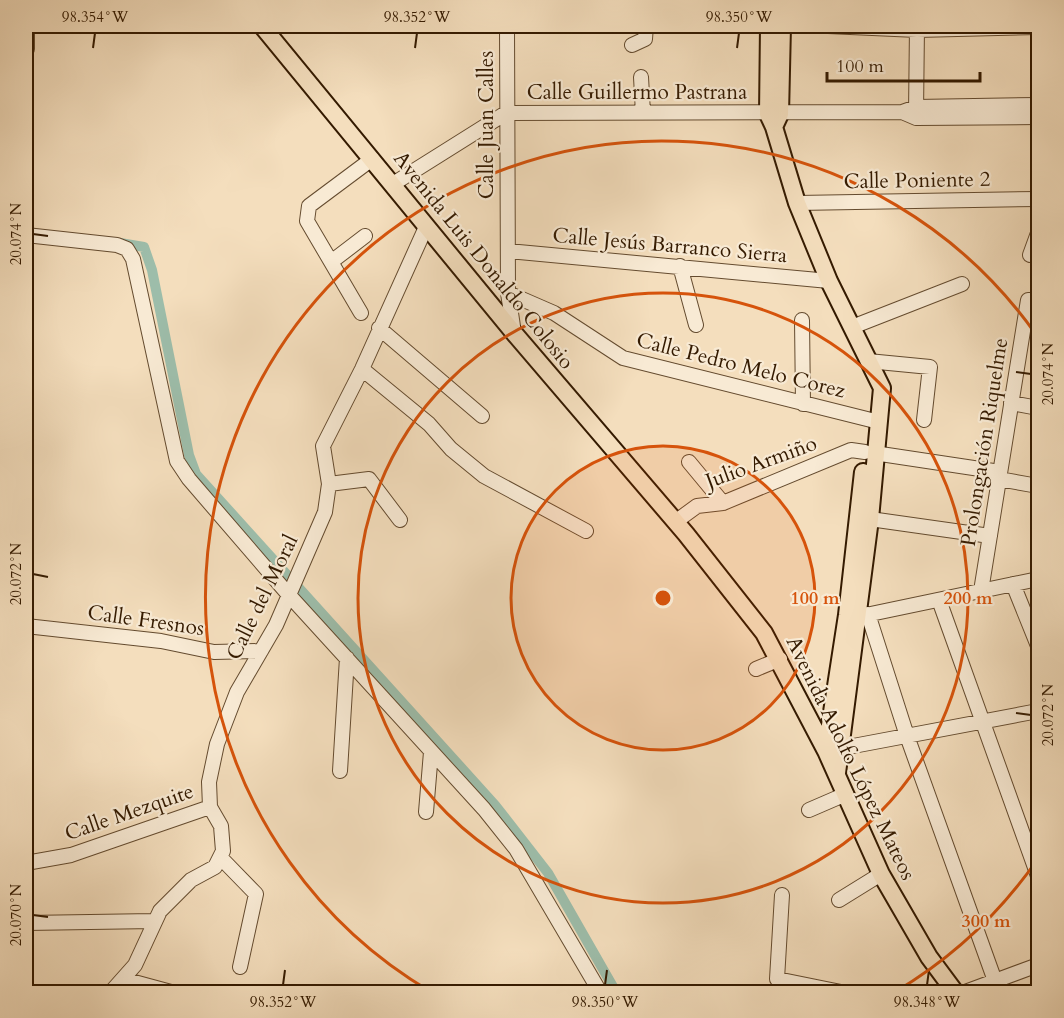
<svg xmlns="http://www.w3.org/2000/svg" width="1064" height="1018" font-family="Cardo,serif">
<rect width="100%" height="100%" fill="#f4debd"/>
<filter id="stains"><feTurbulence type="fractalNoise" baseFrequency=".00333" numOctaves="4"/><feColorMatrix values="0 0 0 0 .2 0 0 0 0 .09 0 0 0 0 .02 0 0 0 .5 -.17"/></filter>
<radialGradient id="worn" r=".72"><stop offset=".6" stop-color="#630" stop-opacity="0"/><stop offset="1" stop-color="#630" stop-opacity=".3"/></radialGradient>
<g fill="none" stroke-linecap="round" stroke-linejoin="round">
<path stroke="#9dbdaa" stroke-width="10" d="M 120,243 L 144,247 L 152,270 L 189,455 L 196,474 L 495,805 L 548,873 L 616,992"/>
<g stroke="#644b2f" stroke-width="16">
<path id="minor" d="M 507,26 L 508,293 L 514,333
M 828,26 L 917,30 L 1038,27
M 632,45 L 645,39 L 646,26
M 27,49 L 27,26
M 641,77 L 643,113
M 902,112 L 916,118 L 1038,117
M 916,113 L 917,26
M 393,184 L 506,113 L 902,112 L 916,107 L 1038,105
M 797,203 L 1038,199
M 26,235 L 117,245 L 127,249 L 133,259 L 177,461 L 189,479 L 288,594 L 484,809 L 516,849 L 600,992
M 508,251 L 829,281
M 1030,255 L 1038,233
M 331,262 L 365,236
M 680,266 L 696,325
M 508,293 L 554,313 L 623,358 L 871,420
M 361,313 L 307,221 L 309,206 L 372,159
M 802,320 L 803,404
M 852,327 L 962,284
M 379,328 L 482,416
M 868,361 L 930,367 L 924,420
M 362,369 L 429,424 L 451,449 L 484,476 L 586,531
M 1011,403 L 1038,408
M 874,453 L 1000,472
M 689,462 L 723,503
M 999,479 L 1038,486
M 329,484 L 369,479 L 400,520
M 870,519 L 990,536
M 675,522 L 697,506 L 723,503 L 851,450 L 865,452
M 1013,584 L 1038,646
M 981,591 L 1028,300 L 1038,300
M 939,600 L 1038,876
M 868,614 L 907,736 L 995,981
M 861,616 L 1038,579
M 26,626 L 161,641 L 214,652 L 261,651
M 756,669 L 780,659
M 832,750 L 1038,711
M 340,771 L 347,658
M 809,810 L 846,794
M 426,812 L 431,752
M 220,857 L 256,894 L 240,967
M 26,863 L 71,855 L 210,807
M 782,895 L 777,979 L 841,992
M 839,900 L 881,874
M 26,923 L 154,921
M 123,979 L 171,992
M 111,992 L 135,965 L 160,911 L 191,880 L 215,867 L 223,851 L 221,826 L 210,807 L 209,782 L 217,744 L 237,692 L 276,625 L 325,512 L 329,484 L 323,446 L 362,369 L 426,227
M 965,992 L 1038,965"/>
</g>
<g stroke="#341a00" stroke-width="20">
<path id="major" d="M 262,26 L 514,333 L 686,534 L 764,633 L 826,751 L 881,874 L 929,957 L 955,992
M 769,26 L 768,114 L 774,127 L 797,203 L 829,281 L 882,388 L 870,519 L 837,773
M 774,127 L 780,114 L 782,26
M 826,751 L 847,615 L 863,472"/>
</g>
<use href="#minor" stroke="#f8ead4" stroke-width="14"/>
<use href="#major" stroke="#f4debd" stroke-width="16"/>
</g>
<path fill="none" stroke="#341a00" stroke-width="2" d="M 93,48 L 95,33M 415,48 L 417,33M 737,48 L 739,33M 33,234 L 48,236M 1016,372 L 1031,374M 33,574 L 48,577M 1016,713 L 1031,715M 33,915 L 48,917M 283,985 L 285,970M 605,985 L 607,970M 927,985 L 929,970"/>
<circle cx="663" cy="598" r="152" fill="#d6530b" fill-opacity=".12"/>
<g fill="none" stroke="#d6530b" stroke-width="3">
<circle cx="663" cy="598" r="152"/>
<circle cx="663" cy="598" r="305"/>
<path d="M1037 860A457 457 0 0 1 895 992M431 992A457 457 0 1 1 1037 336"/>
</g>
<g text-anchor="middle" stroke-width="4.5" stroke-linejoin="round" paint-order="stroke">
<g font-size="21" fill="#341a00" stroke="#f8ead4">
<text x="637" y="99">Calle Guillermo Pastrana</text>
<text transform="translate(486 125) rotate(-90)" y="7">Calle Juan Calles</text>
<text transform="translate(917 180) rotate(-1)" y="7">Calle Poniente 2</text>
<text transform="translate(670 245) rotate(5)" y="7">Calle Jesús Barranco Sierra</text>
<text transform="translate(484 260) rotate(51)" y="7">Avenida Luis Donaldo Colosio</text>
<text transform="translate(741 365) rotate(14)" y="7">Calle Pedro Melo Corez</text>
<text transform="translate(984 442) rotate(-81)" y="7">Prolongación Riquelme</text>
<text transform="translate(761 462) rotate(-20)" y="7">Julio Armiño</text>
<text transform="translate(262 597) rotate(-64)" y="7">Calle del Moral</text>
<text transform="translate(146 620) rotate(8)" y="7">Calle Fresnos</text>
<text transform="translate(851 758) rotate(64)" y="7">Avenida Adolfo López Mateos</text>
<text transform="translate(129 812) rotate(-19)" y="7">Calle Mezquite</text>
</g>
</g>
<circle cx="663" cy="598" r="9" fill="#d6530b" stroke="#f8ead4" stroke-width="3"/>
<g font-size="18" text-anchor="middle" font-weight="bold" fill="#d6530b" stroke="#f8ead4" stroke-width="4.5" stroke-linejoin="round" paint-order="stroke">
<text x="815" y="604">100 m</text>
<text x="968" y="604">200 m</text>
<text x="986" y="927">300 m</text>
</g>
<rect width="1064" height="1018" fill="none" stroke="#f4debd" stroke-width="66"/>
<path d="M827 72v9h153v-9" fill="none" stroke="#341a00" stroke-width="3"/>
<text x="836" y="72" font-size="18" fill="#341a00" stroke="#f8ead4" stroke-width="4.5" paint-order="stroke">100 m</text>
<rect x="33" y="33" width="998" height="952" fill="none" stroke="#341a00" stroke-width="2"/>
<g font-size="15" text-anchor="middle" fill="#341a00">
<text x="95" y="22">98.354°W</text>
<text x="417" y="22">98.352°W</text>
<text x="739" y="22">98.350°W</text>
<text transform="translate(16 234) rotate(-90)" y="5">20.074°N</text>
<text transform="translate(1048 374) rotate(-90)" y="5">20.074°N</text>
<text transform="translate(16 574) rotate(-90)" y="5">20.072°N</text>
<text transform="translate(1048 715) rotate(-90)" y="5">20.072°N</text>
<text transform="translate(16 915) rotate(-90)" y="5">20.070°N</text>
<text x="283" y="1007">98.352°W</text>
<text x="605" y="1007">98.350°W</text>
<text x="927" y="1007">98.348°W</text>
</g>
<rect width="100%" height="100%" filter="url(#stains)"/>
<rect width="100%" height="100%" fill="url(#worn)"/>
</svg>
